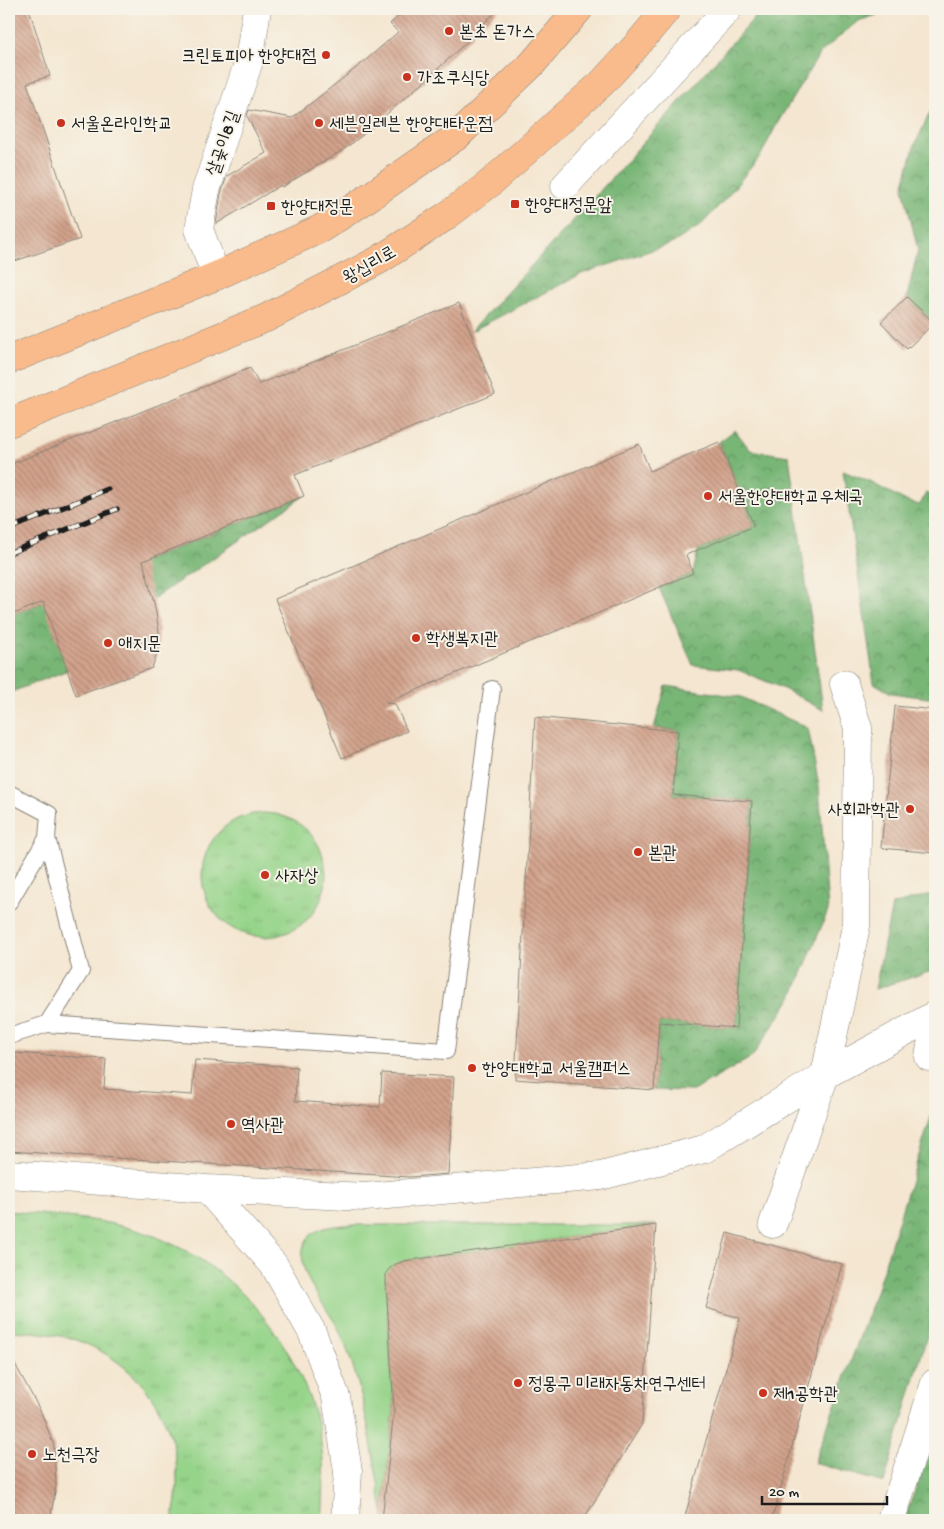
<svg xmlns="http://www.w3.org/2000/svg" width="944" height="1529" font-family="'Gochi Hand','Poor Story',sans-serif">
<defs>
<pattern id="grass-tufts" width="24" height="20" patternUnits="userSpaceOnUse" patternTransform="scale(1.25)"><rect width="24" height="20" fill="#96d48a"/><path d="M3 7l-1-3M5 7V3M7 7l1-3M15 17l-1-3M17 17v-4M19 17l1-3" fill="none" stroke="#81b576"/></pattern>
<pattern id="forest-crowns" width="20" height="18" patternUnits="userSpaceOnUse" patternTransform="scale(1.25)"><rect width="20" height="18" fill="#78b676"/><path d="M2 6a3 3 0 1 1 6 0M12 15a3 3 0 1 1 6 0" fill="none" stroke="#629360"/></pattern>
<pattern id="building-back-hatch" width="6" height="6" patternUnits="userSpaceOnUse" patternTransform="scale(1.25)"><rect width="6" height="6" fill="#d3a38c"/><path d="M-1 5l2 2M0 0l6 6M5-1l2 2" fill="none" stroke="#aa8472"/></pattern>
</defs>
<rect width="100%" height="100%" fill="#f7f3e8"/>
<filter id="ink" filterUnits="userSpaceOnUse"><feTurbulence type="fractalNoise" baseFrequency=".02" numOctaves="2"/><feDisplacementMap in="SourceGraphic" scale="10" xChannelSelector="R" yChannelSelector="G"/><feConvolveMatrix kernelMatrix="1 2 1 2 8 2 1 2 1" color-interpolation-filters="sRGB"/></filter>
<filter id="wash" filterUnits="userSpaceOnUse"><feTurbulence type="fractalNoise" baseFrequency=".0096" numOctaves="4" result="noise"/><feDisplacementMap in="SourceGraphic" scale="20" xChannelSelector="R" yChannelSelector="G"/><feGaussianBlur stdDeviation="1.12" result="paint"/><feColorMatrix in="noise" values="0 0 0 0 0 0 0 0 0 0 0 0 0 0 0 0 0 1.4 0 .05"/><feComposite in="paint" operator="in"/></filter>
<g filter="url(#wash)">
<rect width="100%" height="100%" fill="#f4e6d0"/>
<path fill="url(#grass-tufts)" stroke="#597853" d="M202 875a62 62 0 1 1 124 0a62 62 0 1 1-124 0Z
M 9,1211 C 54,1216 100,1218 143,1232 C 227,1260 290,1331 315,1415 C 325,1449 325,1486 322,1520 L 172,1520 C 192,1441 151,1365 73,1339 C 53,1333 30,1332 9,1331 Z"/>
<path fill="url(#forest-crowns)" stroke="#4a6949" d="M 762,9 L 896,9 L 858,21 L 820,53 L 778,122 L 761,155 L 727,197 L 701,225 L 673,243 L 581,274 L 470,332 L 584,209 Z
M 935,106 L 935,324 L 907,297 L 918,250 L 903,188 L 914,147 L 931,110 Z
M 735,430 L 750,450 L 789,456 L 823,710 L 780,687 L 738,670 L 693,665 L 659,588 L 693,573 L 698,550 L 754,526 L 719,442 Z
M 843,471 L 870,482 L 908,502 L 920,505 L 926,493 L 935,497 L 935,699 L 891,693 L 874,683 Z
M 304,496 L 153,599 L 55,635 L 68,670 L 9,693 L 9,616 Z
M 666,686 L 741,697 L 808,728 L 819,786 L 828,911 L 792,997 L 752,1057 L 693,1091 L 654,1090 L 659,1022 L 736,1028 L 752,801 L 673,795 L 678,731 L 654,728 Z
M 935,893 L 935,970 L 875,989 L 892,905 Z
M 935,1104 L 935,1309 L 884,1483 L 814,1463 L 877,1289 Z
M 935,1437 L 935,1520 L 904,1520 Z"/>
<path fill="#96d48a" stroke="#597853" d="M 656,1225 L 404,1261 C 391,1265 386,1272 386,1284 L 394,1410 L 383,1512 C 372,1451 365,1386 338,1328 C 326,1305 295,1274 304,1246 C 309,1229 329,1226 345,1225 Z"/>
<g id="blocks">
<path fill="url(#building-back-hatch)" d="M 9,9 L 29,9 L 50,76 L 27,83 L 80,239 L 9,263 Z
M 406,9 L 499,9 L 472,34 L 473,36 L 427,79 L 381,119 L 382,120 L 343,150 L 282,187 L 281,185 L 216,224 L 221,194 L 227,176 L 266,153 L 247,116 L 249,110 L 292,118 L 365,61 L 398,32 L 390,24 Z
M 907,297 L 934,323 L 907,349 L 881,322 Z
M 459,303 L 495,394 L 295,475 L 304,496 L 143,561 L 155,607 L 159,631 L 158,650 L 152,668 L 76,695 L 43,602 L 9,616 L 9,465 L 250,368 L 259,384 Z
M 719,442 L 754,526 L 686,555 L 693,573 L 386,703 L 395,704 L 407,731 L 342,758 L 275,599 L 639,444 L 650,471 Z
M 895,706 L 935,710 L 935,853 L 881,848 Z
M 535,717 L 678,731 L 673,795 L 752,801 L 736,1028 L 659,1022 L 654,1090 L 515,1079 Z
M 14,1053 L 106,1059 L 104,1089 L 192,1095 L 195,1060 L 297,1067 L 295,1101 L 380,1107 L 382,1073 L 454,1077 L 448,1174 L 409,1177 L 9,1151 Z
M 656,1225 L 642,1424 L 583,1520 L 382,1520 L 394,1410 L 386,1284 L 386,1273 L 390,1268 L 396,1264 L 404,1261 Z
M 727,1233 L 842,1264 L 772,1520 L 684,1520 L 740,1318 L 706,1308 Z
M 9,1353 L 41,1412 L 54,1446 L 56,1486 L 50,1520 L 9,1520 Z"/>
</g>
</g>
<g filter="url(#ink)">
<use href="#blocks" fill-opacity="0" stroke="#888176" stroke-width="1"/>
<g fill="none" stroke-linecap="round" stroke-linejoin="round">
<g stroke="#888176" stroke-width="18">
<path id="lane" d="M 9,793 L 49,814 L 47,838 L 9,902
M 47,1024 L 81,971 L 47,838
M 9,1036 L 47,1024 L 446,1051 L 492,689"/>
</g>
<g stroke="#888176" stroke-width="29">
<path id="street" d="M 565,186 L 728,9
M 216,276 L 199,229 L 206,190 L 249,61 L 257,9
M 929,1057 L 935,1021
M 9,1174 L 207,1189 L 365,1197 L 601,1176 L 704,1149 L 825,1075 L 935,1015
M 207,1189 L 274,1265 L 312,1332 L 336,1397 L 348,1471 L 345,1520
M 773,1224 L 825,1075 L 856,926 L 858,728 L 844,684
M 891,1520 L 935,1383"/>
</g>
<g stroke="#888176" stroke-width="29">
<path id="primary" d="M 9,360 L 216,276 L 320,229 L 359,204 L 457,136 L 532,64 L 579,9
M 9,423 L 266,318 L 379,260 L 445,217 L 489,184 L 602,83 L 636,46 L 667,9"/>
</g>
<use href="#lane" stroke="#fff" stroke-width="16"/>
<use href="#street" stroke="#fff" stroke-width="28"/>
<use href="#primary" stroke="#fabb8c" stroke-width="28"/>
<g stroke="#1c1c1c" stroke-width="5.5">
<path id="rail" d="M 9,529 L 108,489
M 9,553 L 117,509"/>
</g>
<use href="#rail" stroke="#f7f3e8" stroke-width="4" stroke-dasharray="11" stroke-linecap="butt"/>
</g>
</g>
<g fill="#c8321e" stroke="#f7f3e8" stroke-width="2">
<circle cx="449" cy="31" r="5"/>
<circle cx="326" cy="55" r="5"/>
<circle cx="407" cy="77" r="5"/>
<circle cx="61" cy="123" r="5"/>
<circle cx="319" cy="123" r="5"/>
<rect x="510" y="199" width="10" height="10" rx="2.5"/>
<rect x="266" y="201" width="10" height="10" rx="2.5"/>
<circle cx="708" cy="496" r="5"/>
<circle cx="416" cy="638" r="5"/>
<circle cx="108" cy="643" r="5"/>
<circle cx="910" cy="809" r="5"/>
<circle cx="638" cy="852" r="5"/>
<circle cx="265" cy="875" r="5"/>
<circle cx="472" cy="1068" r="5"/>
<circle cx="231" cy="1124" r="5"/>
<circle cx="518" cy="1383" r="5"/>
<circle cx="763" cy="1393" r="5"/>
<circle cx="32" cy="1454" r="5"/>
</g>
<g text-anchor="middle" stroke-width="4" stroke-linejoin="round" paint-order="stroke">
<g font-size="18" fill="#1c1c1c" stroke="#f7f3e8" text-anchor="start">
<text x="459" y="37">본초 돈가스</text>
<text x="316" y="61" text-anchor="end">크린토피아 한양대점</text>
<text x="417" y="83">가조쿠식당</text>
<text x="71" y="129">서울온라인학교</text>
<text x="329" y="129">세븐일레븐 한양대타운점</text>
<text x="525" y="210">한양대정문앞</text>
<text x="281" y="212">한양대정문</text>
<text x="718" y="502">서울한양대학교우체국</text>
<text x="426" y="644">학생복지관</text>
<text x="118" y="649">애지문</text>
<text x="900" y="815" text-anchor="end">사회과학관</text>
<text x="648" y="858">본관</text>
<text x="275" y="881">사자상</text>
<text x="482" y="1074">한양대학교 서울캠퍼스</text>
<text x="241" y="1130">역사관</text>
<text x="528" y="1389">정몽구 미래자동차연구센터</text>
<text x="773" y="1399">제1공학관</text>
<text x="42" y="1460">노천극장</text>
</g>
<g font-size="18" fill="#1c1c1c" stroke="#f7f3e8">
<text transform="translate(222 143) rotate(-71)" y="6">살곶이8길</text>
<text transform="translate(369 264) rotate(-30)" y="6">왕십리로</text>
</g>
</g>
<rect width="944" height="1529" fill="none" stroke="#f7f3e8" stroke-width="30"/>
<path d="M762 1496v8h125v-8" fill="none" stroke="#1c1c1c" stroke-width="2.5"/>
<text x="769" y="1496" font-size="15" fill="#1c1c1c" stroke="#f7f3e8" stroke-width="4" paint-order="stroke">20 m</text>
</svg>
